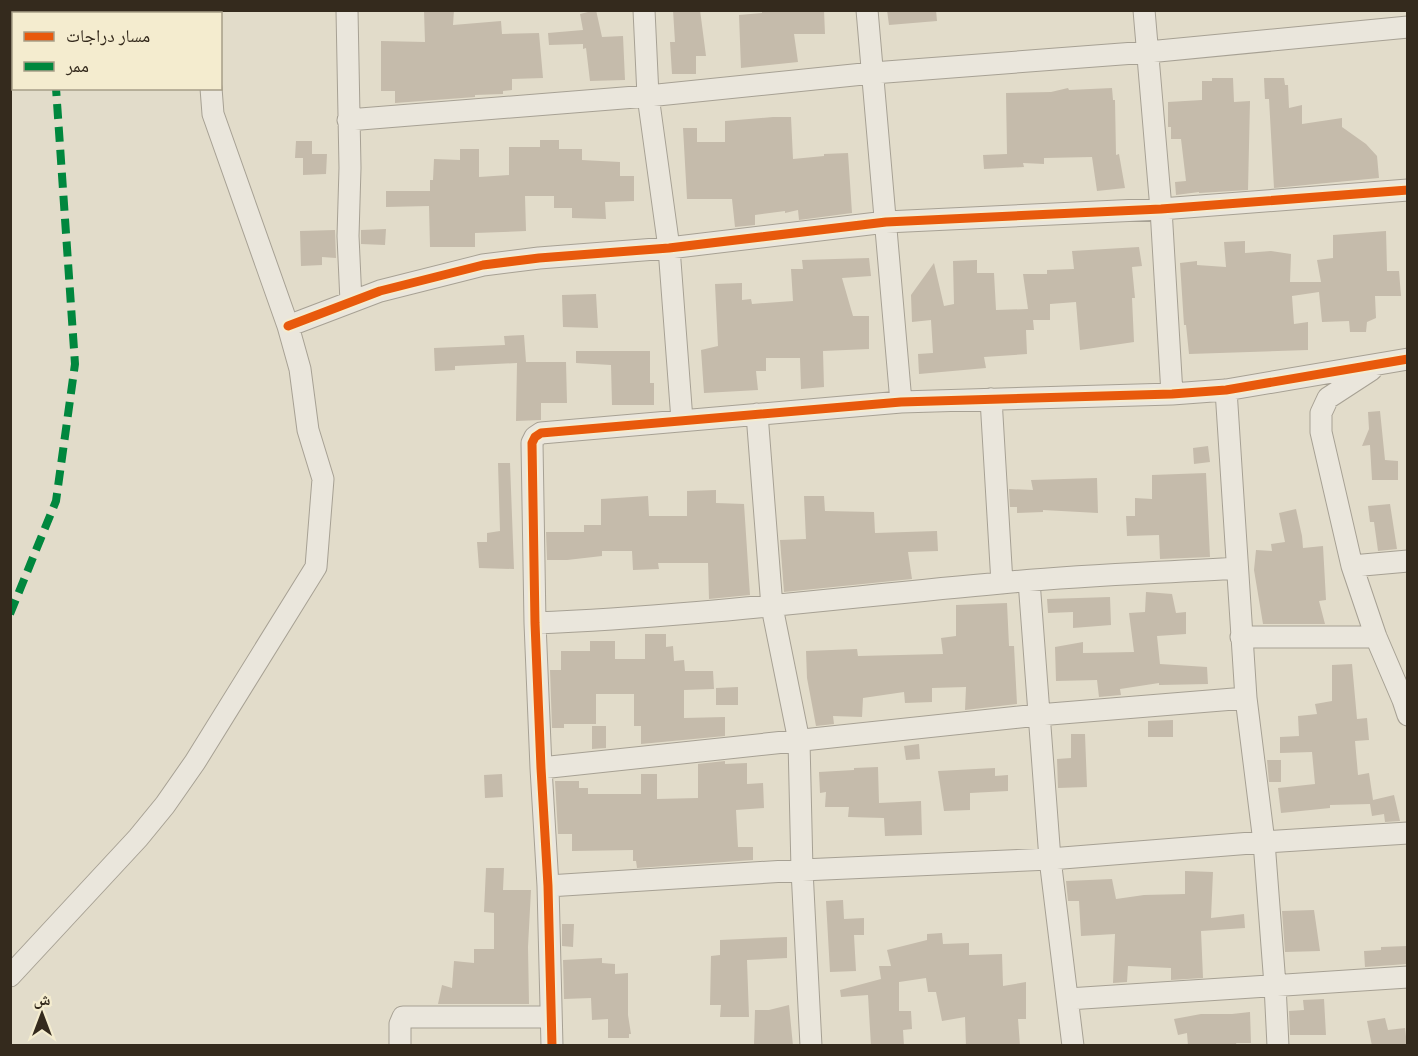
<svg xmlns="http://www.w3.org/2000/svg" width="1418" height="1056" font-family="'Zilla Slab','Noto Naskh Arabic',serif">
<rect width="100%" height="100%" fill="#e2dcca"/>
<path fill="#c5bbab" d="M 424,10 L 454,10 L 453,25 L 501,21 L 502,34 L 539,33 L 543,78 L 512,79 L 512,90 L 503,91 L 503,94 L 475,95 L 475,97 L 395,103 L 395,91 L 381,91 L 381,41 L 425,42 Z
M 596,10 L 602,37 L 623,36 L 625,80 L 590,81 L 586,48 L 583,49 L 583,44 L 549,45 L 548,33 L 583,30 L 580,14 Z
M 673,10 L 700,10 L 706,56 L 696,56 L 696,74 L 672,74 L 670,42 L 675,42 Z
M 762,10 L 824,10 L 825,34 L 794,34 L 798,62 L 741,68 L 739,15 L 762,13 Z
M 887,10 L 936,10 L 937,21 L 889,25 Z
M 1212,78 L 1233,78 L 1234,102 L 1250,101 L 1248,190 L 1199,193 L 1199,192 L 1176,195 L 1175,182 L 1186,181 L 1181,139 L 1171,139 L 1171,127 L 1168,127 L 1168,102 L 1202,100 L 1202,81 L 1212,81 Z
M 1264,78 L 1284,78 L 1285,85 L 1288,85 L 1289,108 L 1302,105 L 1302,124 L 1342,118 L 1342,127 L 1366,144 L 1377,156 L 1379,178 L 1274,188 L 1269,99 L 1265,99 Z
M 1068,88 L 1069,90 L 1112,88 L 1113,100 L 1115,100 L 1116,155 L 1119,154 L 1125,188 L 1097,191 L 1092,157 L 1044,158 L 1044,164 L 1023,163 L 1024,167 L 984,169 L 983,155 L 1007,154 L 1006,93 L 1051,92 Z
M 773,117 L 791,117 L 793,159 L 824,156 L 824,154 L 848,153 L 852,213 L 799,220 L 798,210 L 785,213 L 785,211 L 755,215 L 755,225 L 735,227 L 732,199 L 687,199 L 683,128 L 697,128 L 697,142 L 725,142 L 725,121 Z
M 540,140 L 559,140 L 559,149 L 582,149 L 582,160 L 620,162 L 620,176 L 634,176 L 634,201 L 605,202 L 606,219 L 572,218 L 572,208 L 554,208 L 554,196 L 525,196 L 526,231 L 475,233 L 475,247 L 430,247 L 429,206 L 386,207 L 386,191 L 430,191 L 430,180 L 433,180 L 434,159 L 460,160 L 460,149 L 479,149 L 479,177 L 509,175 L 509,147 L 540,147 Z
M 296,141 L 312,141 L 312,154 L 327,154 L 326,174 L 303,175 L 303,158 L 295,158 Z
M 386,229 L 385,245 L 361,244 L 361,230 Z
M 335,230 L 336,258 L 322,257 L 322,265 L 301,266 L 300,231 Z
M 1386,231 L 1387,271 L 1399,271 L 1401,296 L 1375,296 L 1376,318 L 1367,322 L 1366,332 L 1350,332 L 1349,321 L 1322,322 L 1319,292 L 1292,296 L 1294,324 L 1308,322 L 1308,350 L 1189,354 L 1186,325 L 1184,325 L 1180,263 L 1197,261 L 1197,265 L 1226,267 L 1224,242 L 1245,241 L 1245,253 L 1271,251 L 1291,254 L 1290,282 L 1321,282 L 1317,260 L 1333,258 L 1333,235 Z
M 1139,247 L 1142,266 L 1132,267 L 1135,298 L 1132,298 L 1134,342 L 1080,350 L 1076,302 L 1050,304 L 1050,320 L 1033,320 L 1034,330 L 1026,330 L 1027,354 L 984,357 L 986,368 L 919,374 L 918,354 L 933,353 L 931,320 L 912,322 L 911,295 L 934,263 L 944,306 L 954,304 L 953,261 L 977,260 L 977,273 L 994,273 L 996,310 L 1028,309 L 1023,274 L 1047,274 L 1047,270 L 1074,269 L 1072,251 Z
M 869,258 L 871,276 L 842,278 L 853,316 L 869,316 L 869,349 L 823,351 L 824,387 L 801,389 L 800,358 L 766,358 L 766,371 L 756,371 L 758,390 L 704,393 L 701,350 L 718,346 L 715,284 L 742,283 L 742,300 L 751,299 L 752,304 L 793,301 L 791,269 L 803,269 L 802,260 Z
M 596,294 L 598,328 L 563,327 L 562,295 Z
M 524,335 L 526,362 L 566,362 L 567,403 L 541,403 L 541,420 L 516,421 L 517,363 L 455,366 L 455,370 L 435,371 L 434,348 L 505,345 L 504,336 Z
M 576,351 L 650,351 L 650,383 L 654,383 L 654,405 L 612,405 L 611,365 L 576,363 Z
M 1380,411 L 1385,460 L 1398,461 L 1398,480 L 1372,480 L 1370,445 L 1362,446 L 1369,429 L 1368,412 Z
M 1208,446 L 1210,462 L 1194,464 L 1193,448 Z
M 498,463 L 510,463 L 514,569 L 479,568 L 477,542 L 487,542 L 487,533 L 500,531 Z
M 1206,473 L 1210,557 L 1160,559 L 1159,535 L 1127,536 L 1126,516 L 1135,516 L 1135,498 L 1152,499 L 1152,475 Z
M 1097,478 L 1098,513 L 1043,510 L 1043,512 L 1017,513 L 1017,507 L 1010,507 L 1009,489 L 1033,490 L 1031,480 Z
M 716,490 L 716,503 L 744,504 L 750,595 L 709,599 L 708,563 L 658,563 L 659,569 L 633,570 L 632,551 L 602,551 L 602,556 L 567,560 L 547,560 L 546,532 L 584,532 L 584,525 L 601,525 L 601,499 L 648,496 L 649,516 L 687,516 L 687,491 Z
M 804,496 L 824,496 L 825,511 L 874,512 L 875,533 L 937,531 L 938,551 L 908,552 L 912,579 L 784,592 L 780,540 L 806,539 Z
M 1390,504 L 1397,549 L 1378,551 L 1374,522 L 1370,522 L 1368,506 Z
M 1296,509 L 1302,536 L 1303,548 L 1323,546 L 1326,600 L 1319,601 L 1325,624 L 1263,624 L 1254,570 L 1256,550 L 1272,551 L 1271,544 L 1285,542 L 1279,513 Z
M 1146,592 L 1172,594 L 1176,613 L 1186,612 L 1186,634 L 1157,636 L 1160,664 L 1207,667 L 1208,684 L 1159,685 L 1159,683 L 1120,689 L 1121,695 L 1099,697 L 1097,680 L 1056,681 L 1055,647 L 1083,642 L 1083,653 L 1134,652 L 1129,613 L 1145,612 Z
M 1110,597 L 1111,625 L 1073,628 L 1073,612 L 1048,613 L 1047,599 Z
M 1007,603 L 1009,646 L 1014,646 L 1017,704 L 965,710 L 966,687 L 932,688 L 932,702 L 905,703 L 904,692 L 863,698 L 862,717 L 833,716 L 834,724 L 816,726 L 807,678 L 806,651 L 857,649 L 858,656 L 943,654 L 941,638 L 956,636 L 956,605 Z
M 645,634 L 666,634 L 666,647 L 673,646 L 674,661 L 684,660 L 685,671 L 713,671 L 714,689 L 684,690 L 684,718 L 725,717 L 725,736 L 641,744 L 641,726 L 634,726 L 634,694 L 596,694 L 596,724 L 564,724 L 564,728 L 552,728 L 550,670 L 561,670 L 561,651 L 590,651 L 590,641 L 615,641 L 615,659 L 645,659 Z
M 1352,664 L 1357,719 L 1367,718 L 1369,740 L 1355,741 L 1358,775 L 1369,773 L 1373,800 L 1394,795 L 1400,821 L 1385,822 L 1384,814 L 1372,816 L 1370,804 L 1330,805 L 1330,808 L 1281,813 L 1278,788 L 1315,784 L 1312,752 L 1280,753 L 1280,737 L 1299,736 L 1298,716 L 1317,714 L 1315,704 L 1332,701 L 1332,665 Z
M 738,687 L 738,705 L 716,705 L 716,688 Z
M 1173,720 L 1173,737 L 1148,737 L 1148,721 Z
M 592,726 L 606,726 L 606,748 L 592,749 Z
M 1071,734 L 1085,734 L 1087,787 L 1058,788 L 1057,759 L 1071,758 Z
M 919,744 L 920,759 L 906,760 L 904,746 Z
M 1267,760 L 1281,760 L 1281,782 L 1269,782 Z
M 725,761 L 725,764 L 747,763 L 747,784 L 763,783 L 764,808 L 736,810 L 738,847 L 753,847 L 753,860 L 637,868 L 636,861 L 633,861 L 633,850 L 572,851 L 572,834 L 558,834 L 555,781 L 579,781 L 579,788 L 588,788 L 588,794 L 641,794 L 641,774 L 657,774 L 657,799 L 698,798 L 698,764 Z
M 878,767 L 879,803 L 921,801 L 922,835 L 885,836 L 884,818 L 848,817 L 849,807 L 825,807 L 826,792 L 820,793 L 819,772 L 854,770 L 854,768 Z
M 995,768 L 995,776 L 1008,775 L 1008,791 L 970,793 L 970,810 L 944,811 L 938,771 Z
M 502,774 L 503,797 L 485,798 L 484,775 Z
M 486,868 L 504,868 L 503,890 L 531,890 L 528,947 L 529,1004 L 438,1004 L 442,985 L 452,988 L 454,961 L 474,963 L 474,949 L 494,949 L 494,913 L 484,912 Z
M 1185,871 L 1213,872 L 1211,918 L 1244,914 L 1245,928 L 1201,931 L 1203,978 L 1171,980 L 1171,968 L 1128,966 L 1127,982 L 1113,983 L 1115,934 L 1081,936 L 1079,901 L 1068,901 L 1066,881 L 1112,879 L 1116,899 L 1144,895 L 1185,894 Z
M 843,900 L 844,919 L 864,918 L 864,935 L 854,935 L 856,971 L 830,972 L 826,901 Z
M 1314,910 L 1320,951 L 1285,952 L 1282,911 Z
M 562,924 L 574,924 L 573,947 L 562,946 Z
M 942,933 L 943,944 L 969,943 L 969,955 L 1002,954 L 1003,986 L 1026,982 L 1026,1019 L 1018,1019 L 1020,1046 L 966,1046 L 965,1017 L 942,1021 L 936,992 L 928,992 L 926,978 L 899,982 L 899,1011 L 911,1011 L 912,1029 L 903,1030 L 904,1046 L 871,1046 L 868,995 L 841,997 L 840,990 L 881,979 L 879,966 L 891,966 L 887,950 L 927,940 L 927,934 Z
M 787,937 L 787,958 L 747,960 L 749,1017 L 720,1017 L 721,1005 L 710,1005 L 711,956 L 720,955 L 720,940 Z
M 1407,946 L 1407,964 L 1365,967 L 1364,951 L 1381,950 L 1381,947 Z
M 602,958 L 602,963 L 615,964 L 615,974 L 628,973 L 628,1015 L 631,1034 L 629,1034 L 629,1038 L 608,1038 L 608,1019 L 592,1020 L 591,998 L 564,999 L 563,960 Z
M 1324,999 L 1326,1035 L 1290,1035 L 1289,1011 L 1304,1010 L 1303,1000 Z
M 789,1005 L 793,1046 L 754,1046 L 755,1010 L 769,1010 Z
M 1250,1012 L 1251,1043 L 1236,1043 L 1237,1046 L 1188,1046 L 1187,1033 L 1178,1035 L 1174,1019 L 1201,1014 L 1232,1014 Z
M 1385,1018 L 1388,1030 L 1405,1028 L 1407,1046 L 1372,1046 L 1367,1021 Z"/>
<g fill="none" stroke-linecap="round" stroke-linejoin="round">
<g stroke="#a7a194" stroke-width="23">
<path id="minor" d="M 205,10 L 205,14
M 347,10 L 350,168 L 348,236 L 351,302
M 644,10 L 648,96 L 669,248 L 682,420
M 867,10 L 901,402
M 1144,10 L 1161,209 L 1172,394
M 348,120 L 648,96 L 873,73 L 1148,52 L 1408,27
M 288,326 L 380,291 L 483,265 L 539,258 L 669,248 L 886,222 L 1161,209 L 1408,190
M 1371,370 L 1328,398 L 1321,413 L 1321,432 L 1352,566 L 1376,637 L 1403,700 L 1408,715
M 1226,390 L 1246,698 L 1264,842 L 1275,985 L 1278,1046
M 991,399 L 1002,583
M 757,414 L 772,607 L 799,741 L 802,870 L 811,1046
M 1352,566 L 1408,561
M 1029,581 L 1050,859 L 1073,1046
M 535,623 C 691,617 845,597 1001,583 C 1079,575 1158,573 1237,568
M 1241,637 L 1376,637
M 541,768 L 1038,715 L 1246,698
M 548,886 L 802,870 L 1050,859 L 1264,842 L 1408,833
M 10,976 L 138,838 L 165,805 L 195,762 L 316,567 L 323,479 L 308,430 L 300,369 L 288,326 L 213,114 L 211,88
M 1068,999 L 1408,977
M 400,1046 L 400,1024 L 403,1017 L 551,1017
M 552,1046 L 548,886 L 541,768 L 535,623 L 532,443 L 535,437 L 541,433 L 901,402 L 1172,394 L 1226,390 L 1408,359"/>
</g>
<use href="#minor" stroke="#eae6dc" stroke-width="21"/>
<path stroke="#00873e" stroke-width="8" stroke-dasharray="15 8" stroke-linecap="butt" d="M 47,10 L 48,14
M 10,614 L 56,501 L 75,364 L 56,88"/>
<g stroke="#f4eccf" stroke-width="13">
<path id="cycleway" d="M 288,326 L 380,291 L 483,265 L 539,258 L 669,248 L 886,222 L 1161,209 L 1408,190
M 552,1046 L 548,886 L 541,768 L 535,623 L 532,443 L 535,437 L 541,433 L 901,402 L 1172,394 L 1226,390 L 1408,359"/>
</g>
<use href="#cycleway" stroke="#e8590c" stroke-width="9"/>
</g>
<rect width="1418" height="1056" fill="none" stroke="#342a1d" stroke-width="24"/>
<rect x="12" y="12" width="210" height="78" fill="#f4eccf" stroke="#a79e88" stroke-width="1.5"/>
<rect x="24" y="32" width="30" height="9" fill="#e8590c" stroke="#a79e88" stroke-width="1.5"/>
<text x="66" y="42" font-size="18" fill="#342a1d">مسار دراجات</text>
<rect x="24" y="62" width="30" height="9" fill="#00873e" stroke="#a79e88" stroke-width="1.5"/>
<text x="66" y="72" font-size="18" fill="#342a1d">ممر</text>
<g transform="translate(42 1014)" stroke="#f4eccf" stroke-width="4.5" paint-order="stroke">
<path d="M0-4.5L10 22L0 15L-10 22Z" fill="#342a1d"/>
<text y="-9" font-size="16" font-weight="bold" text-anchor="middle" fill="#342a1d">ش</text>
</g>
</svg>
